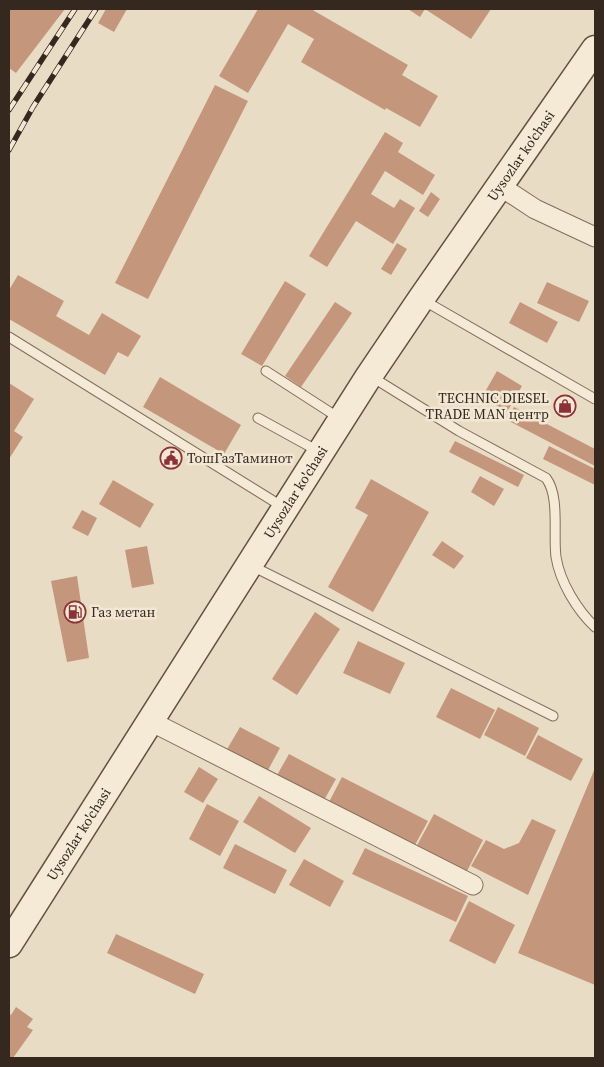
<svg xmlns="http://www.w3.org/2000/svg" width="604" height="1067" font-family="'Source Serif 4',serif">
<rect width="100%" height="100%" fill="#e9dcc4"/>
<path fill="#c4977d" d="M 9,9 L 65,9 L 16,73 L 9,68 Z
M 106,9 L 127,9 L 114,32 L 98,23 Z
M 258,9 L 311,9 L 408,65 L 402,75 L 438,96 L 420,127 L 386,108 L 385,110 L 301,62 L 314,39 L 288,24 L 248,93 L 219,76 Z
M 408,9 L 491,9 L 471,39 L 425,9 L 420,17 Z
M 215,85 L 248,101 L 148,299 L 115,283 Z
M 385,132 L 403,143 L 398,152 L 435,175 L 423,195 L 385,171 L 371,194 L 394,208 L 400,199 L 415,208 L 393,244 L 356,221 L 327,267 L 309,256 Z
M 431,192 L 440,199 L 428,217 L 419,211 Z
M 397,243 L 407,249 L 391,275 L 381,269 Z
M 18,275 L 64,301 L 56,316 L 89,335 L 102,313 L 141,336 L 128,357 L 118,352 L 105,375 L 9,319 L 9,290 Z
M 285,281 L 306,294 L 262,366 L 241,354 Z
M 547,282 L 589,301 L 579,322 L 537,303 Z
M 335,302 L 352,313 L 301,387 L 285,376 Z
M 520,302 L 558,322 L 547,343 L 509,323 Z
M 497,371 L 522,386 L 507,412 L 482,397 Z
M 160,377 L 241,425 L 224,454 L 143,407 Z
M 9,383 L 34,399 L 14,431 L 23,437 L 9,459 Z
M 514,407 L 595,449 L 595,466 L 507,420 Z
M 455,441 L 524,475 L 518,487 L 449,452 Z
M 549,446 L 595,469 L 595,485 L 543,459 Z
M 480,476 L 504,489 L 494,506 L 471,492 Z
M 371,479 L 429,512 L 373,612 L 328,587 L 368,515 L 355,508 Z
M 113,480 L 154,504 L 140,528 L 99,504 Z
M 82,510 L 97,518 L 88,536 L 72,528 Z
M 442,541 L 464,556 L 454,569 L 432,555 Z
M 147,546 L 154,584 L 132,588 L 125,550 Z
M 77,576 L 89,658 L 67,662 L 51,581 Z
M 315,612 L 340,629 L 297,695 L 272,679 Z
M 358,641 L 405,663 L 390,694 L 343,673 Z
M 451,688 L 495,710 L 480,739 L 436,717 Z
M 498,707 L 539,728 L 525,756 L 484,735 Z
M 240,727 L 280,748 L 267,772 L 226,751 Z
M 538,735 L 583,759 L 571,781 L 526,758 Z
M 289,754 L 336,779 L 323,802 L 276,777 Z
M 199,767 L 218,779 L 203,803 L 184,792 Z
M 595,768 L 595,985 L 518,953 Z
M 342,777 L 428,821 L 415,845 L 329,802 Z
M 259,796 L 311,828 L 295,853 L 243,822 Z
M 207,804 L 239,821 L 220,856 L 189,839 Z
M 434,814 L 483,840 L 465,875 L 415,849 Z
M 532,819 L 556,830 L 528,895 L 471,866 L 486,840 L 504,849 L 519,843 Z
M 235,844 L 287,870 L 275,894 L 223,868 Z
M 365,848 L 468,896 L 456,922 L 352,874 Z
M 304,859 L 344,881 L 330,907 L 289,885 Z
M 469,901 L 515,925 L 495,964 L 449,941 Z
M 116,934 L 204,974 L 195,994 L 107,953 Z
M 16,1007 L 33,1019 L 27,1027 L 33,1030 L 13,1058 L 9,1058 L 9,1014 L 11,1015 Z"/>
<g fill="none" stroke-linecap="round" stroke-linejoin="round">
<g stroke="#826e5c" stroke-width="11">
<path id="service" d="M 423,300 L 595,399
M 9,337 L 283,507
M 266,371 L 339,418
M 372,377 L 459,431 L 546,478 C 560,496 553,534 556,557 C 560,582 577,610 595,627
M 258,418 L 318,451
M 252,566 L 553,716"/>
</g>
<g stroke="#826e5c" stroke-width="21">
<path id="minor" d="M 500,186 L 535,209 L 595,237
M 150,721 L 473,885"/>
</g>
<g stroke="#64503f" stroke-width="29">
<g id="secondary">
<path id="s1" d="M 9,944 L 369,376 L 421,299 L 595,49"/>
</g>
</g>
<use href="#service" stroke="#f5ead6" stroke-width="9"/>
<use href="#minor" stroke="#f5ead6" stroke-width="19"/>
<use href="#secondary" stroke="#f5ead6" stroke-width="26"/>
<g stroke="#34281f" stroke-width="5.5">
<path id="rail" d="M 9,110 L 75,9
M 9,150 L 33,107 L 96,9"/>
</g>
<use href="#rail" stroke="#f2e7d3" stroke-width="4" stroke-dasharray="11" stroke-linecap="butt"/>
</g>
<defs>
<g id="shop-ring" transform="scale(1.125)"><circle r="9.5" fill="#f2e7d3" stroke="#8b3238" stroke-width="1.5"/><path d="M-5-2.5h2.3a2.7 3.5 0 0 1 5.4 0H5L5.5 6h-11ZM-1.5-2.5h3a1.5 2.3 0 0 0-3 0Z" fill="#8b3238"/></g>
<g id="civic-ring" transform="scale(1.125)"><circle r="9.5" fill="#f2e7d3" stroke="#8b3238" stroke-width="1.5"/><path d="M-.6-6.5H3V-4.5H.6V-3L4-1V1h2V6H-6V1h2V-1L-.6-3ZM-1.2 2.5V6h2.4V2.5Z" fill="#8b3238"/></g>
<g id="fuel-ring" transform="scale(1.125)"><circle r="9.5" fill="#f2e7d3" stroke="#8b3238" stroke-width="1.5"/><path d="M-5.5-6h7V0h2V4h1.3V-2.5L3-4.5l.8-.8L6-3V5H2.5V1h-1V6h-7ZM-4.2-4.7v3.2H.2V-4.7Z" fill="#8b3238"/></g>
</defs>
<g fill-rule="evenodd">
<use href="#shop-ring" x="565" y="406"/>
<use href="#civic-ring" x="171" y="458"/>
<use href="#fuel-ring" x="75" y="612"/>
</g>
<g text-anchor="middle" stroke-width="5" stroke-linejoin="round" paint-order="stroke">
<g font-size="14" fill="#34281f" stroke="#f2e7d3">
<text dy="5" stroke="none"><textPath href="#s1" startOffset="940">Uysozlar ko'chasi</textPath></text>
<text dy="5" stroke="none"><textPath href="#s1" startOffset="535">Uysozlar ko'chasi</textPath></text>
<text dy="5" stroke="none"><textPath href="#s1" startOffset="130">Uysozlar ko'chasi</textPath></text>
</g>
<g font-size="14" fill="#34281f" stroke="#f2e7d3" text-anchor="start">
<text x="549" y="403" text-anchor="end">TECHNIC DIESEL<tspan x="549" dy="16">TRADE MAN центр</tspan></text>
<text x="187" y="463">ТошГазТаминот</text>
<text x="91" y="617">Газ метан</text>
</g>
</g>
<rect width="604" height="1067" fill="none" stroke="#34281f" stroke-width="20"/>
</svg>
